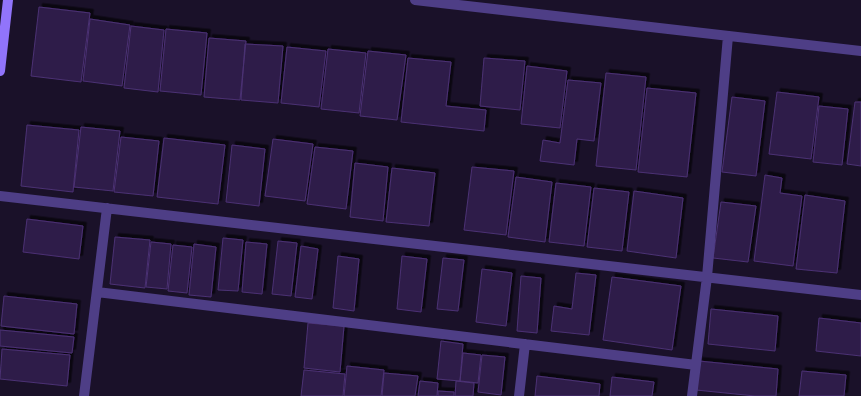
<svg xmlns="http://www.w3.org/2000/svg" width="861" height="396" font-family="Arial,sans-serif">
<defs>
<filter id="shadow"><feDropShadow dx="3.5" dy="-3.5" stdDeviation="0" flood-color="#0009"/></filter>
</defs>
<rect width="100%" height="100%" fill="#1a1129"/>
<path fill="#2f1e49" stroke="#4b3174" filter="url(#shadow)" d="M 39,7 L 90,13 L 81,82 L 31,76 Z
M 90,19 L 130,25 L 122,86 L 83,81 Z
M 131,26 L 164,30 L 158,92 L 124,88 Z
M 166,29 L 207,33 L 201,95 L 160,91 Z
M 209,38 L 246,41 L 240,100 L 204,97 Z
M 245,44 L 283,46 L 278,103 L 241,100 Z
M 287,47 L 326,51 L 319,107 L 281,103 Z
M 328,49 L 366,53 L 359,113 L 321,109 Z
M 368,51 L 406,55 L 397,120 L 360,116 Z
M 408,58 L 451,62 L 446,106 L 486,110 L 484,131 L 401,122 Z
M 484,58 L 525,61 L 520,110 L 480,106 Z
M 527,66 L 567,71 L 560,128 L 521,124 Z
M 606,73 L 646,77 L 636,170 L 596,166 Z
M 568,80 L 601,83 L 594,141 L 577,139 L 574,165 L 540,161 L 543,140 L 560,143 Z
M 647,88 L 696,93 L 687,177 L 638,172 Z
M 777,92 L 819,97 L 811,159 L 769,154 Z
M 732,97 L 765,101 L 756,176 L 722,172 Z
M 855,102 L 861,102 L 861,166 L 847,164 Z
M 819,106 L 848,109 L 842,165 L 813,162 Z
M 27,125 L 79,130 L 73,192 L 21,186 Z
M 81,127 L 120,131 L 113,191 L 74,187 Z
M 121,137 L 159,141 L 153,196 L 114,192 Z
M 164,138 L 225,145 L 218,204 L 157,197 Z
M 273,139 L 313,144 L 305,201 L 265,196 Z
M 232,145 L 265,149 L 259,206 L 226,202 Z
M 315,147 L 353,151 L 346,209 L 307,204 Z
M 355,163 L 388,167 L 383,221 L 350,217 Z
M 472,167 L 514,171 L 506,235 L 464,230 Z
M 392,168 L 435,173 L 429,226 L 386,222 Z
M 765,175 L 782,178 L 780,193 L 802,196 L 793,266 L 754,261 Z
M 516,177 L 552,182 L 545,242 L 508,237 Z
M 556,183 L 591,187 L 584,246 L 549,242 Z
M 594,188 L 629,192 L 622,251 L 587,247 Z
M 634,191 L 683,198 L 676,258 L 627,251 Z
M 805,195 L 845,201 L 837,273 L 796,269 Z
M 721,202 L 756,206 L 748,262 L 713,258 Z
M 27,219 L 83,226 L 79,259 L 23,252 Z
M 115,237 L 150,240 L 145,288 L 110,284 Z
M 223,238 L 243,240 L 238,291 L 218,290 Z
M 278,241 L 297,243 L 291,296 L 272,294 Z
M 151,242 L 171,244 L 167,289 L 146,287 Z
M 246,242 L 267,244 L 262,294 L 242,292 Z
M 194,244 L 216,247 L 211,297 L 189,295 Z
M 173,245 L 192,247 L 187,293 L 168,291 Z
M 301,246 L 318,249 L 312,299 L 295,297 Z
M 338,256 L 359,259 L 354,311 L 333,308 Z
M 402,256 L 427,259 L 421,312 L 397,309 Z
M 443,258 L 464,260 L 458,311 L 437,309 Z
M 482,269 L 512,273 L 506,326 L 476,322 Z
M 576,273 L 596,275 L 589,335 L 551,331 L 554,306 L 572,309 Z
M 521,276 L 541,278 L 537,333 L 517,331 Z
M 612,277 L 681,286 L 672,350 L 603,340 Z
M 4,296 L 77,304 L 74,334 L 1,326 Z
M 711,309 L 778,316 L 775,351 L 708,344 Z
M 819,318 L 861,323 L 861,356 L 816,351 Z
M 308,323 L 344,326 L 340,372 L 304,368 Z
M 0,330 L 74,337 L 72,353 L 0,346 Z
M 441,341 L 463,344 L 460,381 L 437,379 Z
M 2,349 L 70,355 L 67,386 L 0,379 Z
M 463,353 L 481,355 L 478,383 L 460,381 Z
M 482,355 L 505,357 L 501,395 L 478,392 Z
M 699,361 L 778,369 L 776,396 L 755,396 L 696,390 Z
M 347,366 L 384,370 L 381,396 L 344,396 Z
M 304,370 L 345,374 L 343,396 L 301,396 Z
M 802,371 L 846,375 L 844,396 L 799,396 Z
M 384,373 L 418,376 L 415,396 L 382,396 Z
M 537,376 L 600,384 L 599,396 L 535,396 Z
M 612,377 L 654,382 L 652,396 L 610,396 Z
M 420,381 L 438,383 L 437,396 L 418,396 Z
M 456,381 L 474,383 L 473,396 L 455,396 Z
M 438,391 L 454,392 L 454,396 L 438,396 Z"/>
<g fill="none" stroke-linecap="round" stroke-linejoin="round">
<path stroke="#4e3e86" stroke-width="10" d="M 415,0 L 861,51
M 0,196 L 861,295
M 97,292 L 696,365
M 84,396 L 107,208
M 519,396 L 525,344
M 692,396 L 707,277 L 728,36"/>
<path stroke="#9174fb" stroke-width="10" d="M 0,71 L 8,0"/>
</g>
</svg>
